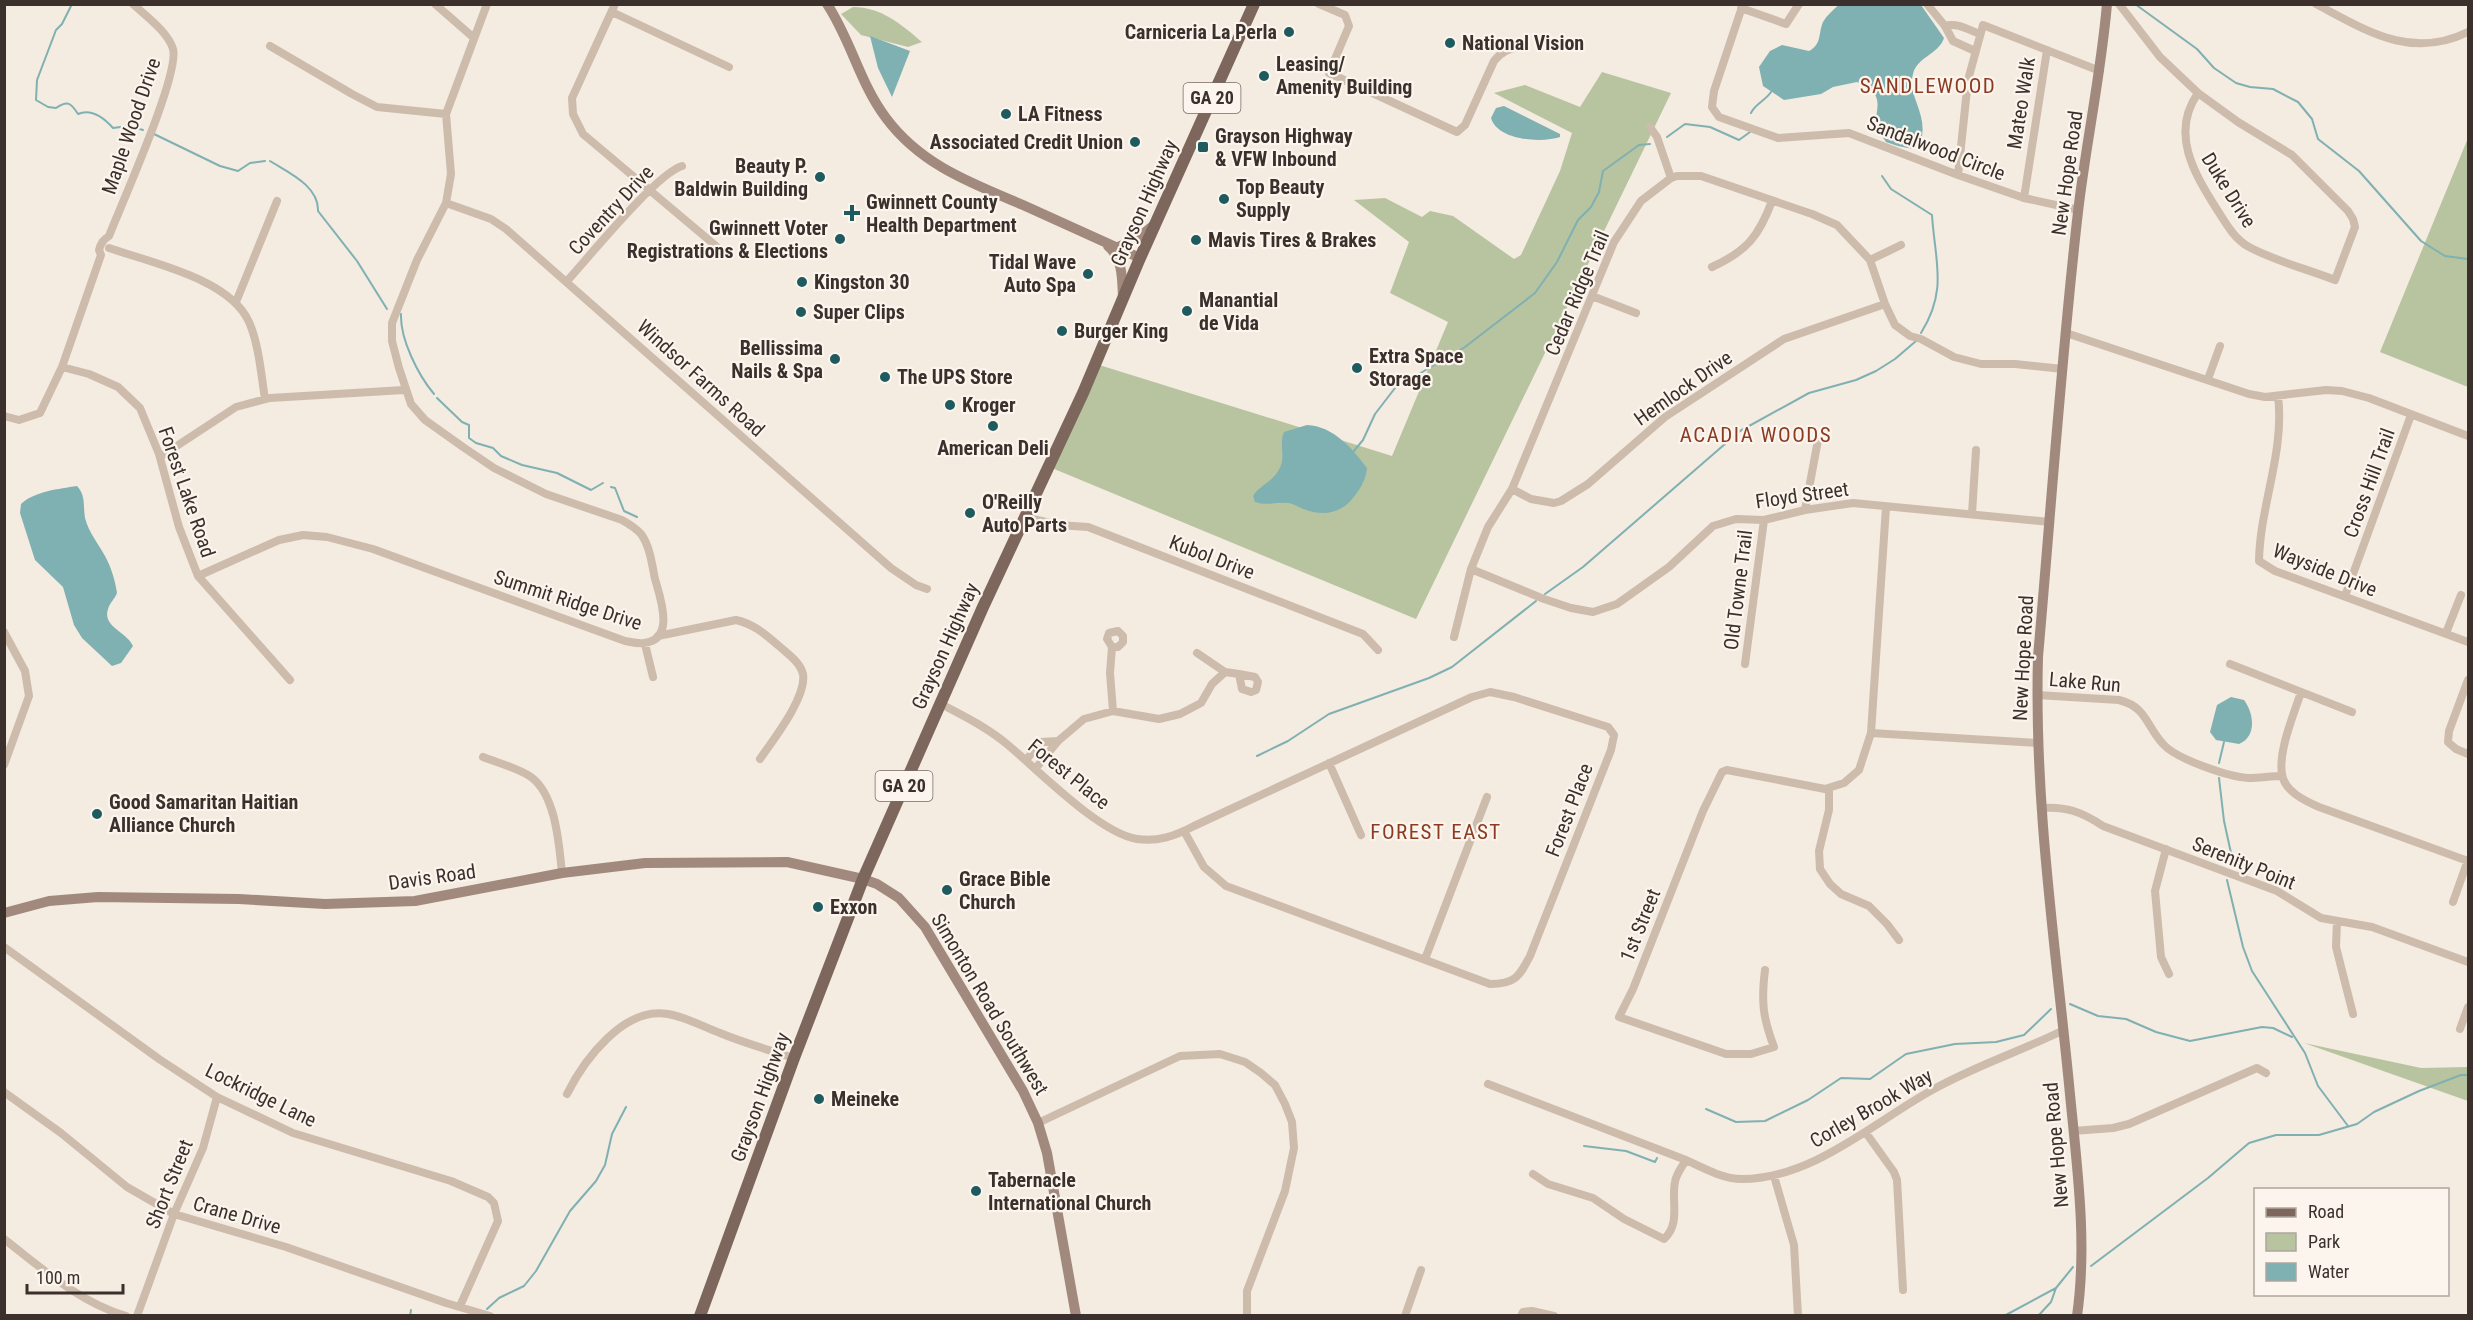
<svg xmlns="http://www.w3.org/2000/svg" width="2473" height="1320" font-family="'Roboto Condensed',sans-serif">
<rect width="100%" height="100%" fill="#f4ebe1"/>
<path fill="#b8c4a0" d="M 853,7 C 881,7 901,24 922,42 L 908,47 L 861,35 L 841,14 Z
M 1602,72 L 1671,93 L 1416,619 L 1047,466 L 1096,364 L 1392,456 L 1448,322 L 1390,293 L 1409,242 L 1354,200 L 1385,198 L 1422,217 L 1430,211 L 1453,216 L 1514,259 L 1521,255 L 1560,171 L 1572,133 L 1494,93 L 1525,85 L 1580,107 Z
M 2468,138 L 2468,387 L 2380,352 Z
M 2304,1043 L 2421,1068 L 2468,1067 L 2468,1101 Z"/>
<path fill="#7fb0b2" d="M 1840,4 L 1921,5 L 1944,38 C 1939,54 1917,57 1913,74 C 1906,98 1933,117 1918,148 C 1910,150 1894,145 1886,142 L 1875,126 C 1877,104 1885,94 1857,82 L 1833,87 L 1821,94 L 1784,100 L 1763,86 L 1759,67 L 1770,51 L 1782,45 L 1809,51 C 1822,44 1818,34 1823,22 C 1827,15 1833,10 1840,4 Z
M 870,36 L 910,51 L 892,97 L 878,68 Z
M 1504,106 L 1560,134 L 1560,137 C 1542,143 1498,141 1491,118 L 1496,108 Z
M 1307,425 C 1333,426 1352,448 1367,468 C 1366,478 1362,486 1356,494 C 1344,512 1326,517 1306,510 C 1300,508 1295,504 1288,503 C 1277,502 1266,506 1255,502 L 1253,496 C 1260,484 1275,482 1281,465 C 1285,454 1279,443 1284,432 Z
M 77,486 C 86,495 83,507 85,518 C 89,533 98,543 105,556 C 111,567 115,580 117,593 C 115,599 110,602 108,609 C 102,627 127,632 133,646 L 121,663 L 112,666 L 82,638 L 74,625 L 63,587 L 35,560 L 20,513 L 21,504 C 35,491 59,489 77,486 Z
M 2231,697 L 2244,700 C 2254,713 2257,737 2239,744 L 2216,740 L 2210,732 L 2217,705 Z"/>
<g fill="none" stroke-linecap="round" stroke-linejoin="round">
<path stroke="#7fb0b2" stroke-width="2" d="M 72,4 L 62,24 L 56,30 L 37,80 L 36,100 L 48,107 L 56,108 C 68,100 71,103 78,114 C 92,108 104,118 113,128 L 128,126 L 143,130
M 2135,4 L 2197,49 L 2214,68 L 2236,83 L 2250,87 L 2273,89 L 2298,102 L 2312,119 L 2318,139 L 2359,171 L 2421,241 L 2445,256 L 2468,259
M 1751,113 C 1755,104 1765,101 1771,92
M 154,134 L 220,166 L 238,171 L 250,163 L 265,161
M 1667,137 L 1685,124 L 1710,127 L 1739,140 L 1750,132
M 270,161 C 289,173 319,186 318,211 L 357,261 L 387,309
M 1882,176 L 1891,189 L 1932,215 C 1935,262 1948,290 1921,333
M 401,314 C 400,339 418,375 434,394
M 437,398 L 462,422 L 469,425 L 469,438 L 476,443 L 493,448 L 501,456 L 522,465 L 557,473 L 591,490 L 603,483
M 1353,452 L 1363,440 L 1375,414 L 1395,388 L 1465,347 L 1535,293 L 1557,262 L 1578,220 L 1591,207 L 1599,192 L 1603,171 L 1639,145 L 1650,144
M 611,487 L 615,488 L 624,511 L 637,517
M 1545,594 L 1583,567 L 1740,431 L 1809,393 L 1856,380 L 1876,371 L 1895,359 L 1916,341
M 1257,756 L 1288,741 L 1329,714 L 1429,678 L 1452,667 L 1536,601
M 2219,763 L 2224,742
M 2219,778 L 2224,821 L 2231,853 L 2229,864
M 2227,880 L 2243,947 L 2252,971 L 2305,1053 L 2318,1086 L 2348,1126
M 2070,1004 L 2098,1016 L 2126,1019 L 2156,1032 L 2190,1041 L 2262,1027 L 2273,1028 L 2292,1037
M 1706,1109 L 1736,1122 L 1765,1121 L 1808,1100 L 1841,1078 L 1870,1079 L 1906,1054 L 1955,1044 L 1996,1042 L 2024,1035 L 2051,1009
M 1584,1146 L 1626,1151 L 1655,1162 L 1657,1158
M 2091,1266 L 2208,1178 L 2249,1143 L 2276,1135 L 2319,1135 L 2357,1124 L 2374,1112 L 2419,1091 L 2461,1075 L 2468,1075
M 487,1309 L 499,1298 L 524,1286 L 536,1271 L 570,1211 L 596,1181 L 605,1165 L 612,1134 L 626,1107
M 410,1316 L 411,1310
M 2004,1316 L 2056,1288 L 2073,1267
M 2038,1316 L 2051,1302 L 2056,1288"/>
<path stroke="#cdbbac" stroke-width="8" d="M 435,4 L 474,38
M 615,4 L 572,98 L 573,114 L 583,134 L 716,246
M 1319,4 L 1345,15 L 1349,26 L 1329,73 L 1457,132 L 1465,125 L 1494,61 C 1502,51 1509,49 1521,46
M 1743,4 L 1714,91 L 1712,107 L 1719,117 L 1778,138 L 1849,133 L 1958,175 L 2024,198 L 2079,210
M 1927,4 L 1945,26 L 1953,41 L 1975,51
M 2119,4 L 2160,57 L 2198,93 L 2238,122 L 2292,155 L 2348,211 L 2353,219 L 2355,227 L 2335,280 C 2307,269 2275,261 2249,247 C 2234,239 2225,222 2216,208 C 2194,173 2170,133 2198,93
M 2316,4 C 2367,31 2411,60 2468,32
M 1741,8 L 1786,24 L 1799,4
M 612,12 L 729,67
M 1945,26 C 1957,22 1969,30 1980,34
M 270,46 L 352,94 L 377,107 L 446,114
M 1650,127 L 1657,137 L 1671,178
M 1958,175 L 1968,80 L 1983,25 L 2100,71
M 2024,198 L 2047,50
M 446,203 L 491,219 L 506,229 L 891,568 L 916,585 L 927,589
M 109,248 C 152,263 230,279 249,322 C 259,345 261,374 265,399
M 1870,260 L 1901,245
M 1712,267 C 1747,251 1759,236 1772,201
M 567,281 C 589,257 656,174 682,166
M 1592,296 L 1636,313
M 236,302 L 277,201
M 2066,333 L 2249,394 L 2265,397 L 2326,390 L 2342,391 L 2369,398 L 2468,436
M 62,367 L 89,374 L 118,387 L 140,408 L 159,454 L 179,527 L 198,576 L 290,680
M 2208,379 L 2220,346
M 2278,396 C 2285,452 2260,505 2259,561 L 2275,571 L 2468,642
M 4,416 L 19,420 L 40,413 L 62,367 L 101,255 L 99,250 C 101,243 103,240 109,236 C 121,205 180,74 173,49 C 168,32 146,16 133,4
M 160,457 L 236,407 L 270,398 L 404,390
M 1512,489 L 1531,499 L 1554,503 L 1561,501 L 1588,484 L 1665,417 L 1784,339 L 1885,304
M 1805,510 L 1818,440
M 1972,514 L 1976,450
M 1025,517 L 1058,525 L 1088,527 L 1363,634 L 1378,650
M 1471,569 L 1544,599 L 1571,608 L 1593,612 L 1617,604 L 1669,567 L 1713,526 L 1736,519 L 1764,520 L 1805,510 L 1853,503 L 2050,522
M 198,576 L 279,540 L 303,535 L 327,537 L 373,549 L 625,641 C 631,642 638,644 644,643 C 676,640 660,597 655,579 C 652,565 650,546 641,534 C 636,528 629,524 622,520 L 546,494 L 494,468 L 463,447 L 425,420 L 411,404 L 399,368 L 392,341 L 392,323 L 417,260 L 446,203 L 451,174 L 446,114 L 487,4
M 2345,596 L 2411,415
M 4,632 L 25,671 L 29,696 L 4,765
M 2446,633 L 2461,595
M 658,636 L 736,620 C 754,624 766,635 779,646 C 788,654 800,662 803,674 C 807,697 773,740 760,759
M 1454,637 L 1471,569 L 1488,527 L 1512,489 L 1614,242 L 1641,201 L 1671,178 L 1677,176 L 1701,176 L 1812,214 L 1837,225 L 1870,260 L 1885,304 L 1895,325 L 1910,336 L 1921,339 L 1954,357 L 1981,364 L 2015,364 L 2063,369
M 645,644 L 653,677
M 1112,647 L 1118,647 L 1123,642 L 1123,636 L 1118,631 L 1109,633 L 1107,639 L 1112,647 L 1110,673 L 1113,711
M 1197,653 L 1225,672 L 1239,674
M 1745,664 L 1764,520
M 2230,664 L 2352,712
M 1239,674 L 1255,677 L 1258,682 L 1256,690 L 1251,692 L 1242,689 Z
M 2468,680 L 2449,731 L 2448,742 L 2456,749 L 2468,754
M 2301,692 C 2294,714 2278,751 2282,774 C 2284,791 2305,801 2319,807 L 2468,861
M 2037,695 L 2119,700 C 2147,707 2146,726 2163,744 C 2176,759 2229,777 2249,778 C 2260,778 2271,776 2282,776
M 941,704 C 964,716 988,728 1008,745 C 1038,770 1099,833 1137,839 C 1158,842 1175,836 1194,826 L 1472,697 L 1490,692 L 1514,697 L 1608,727 L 1614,735 L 1611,750 L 1530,956 C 1519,977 1515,984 1490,984 L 1226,886 L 1204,867 L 1184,831
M 1871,733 L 2037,743
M 483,757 C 498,763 518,768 531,777 C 556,795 559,845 562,873
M 1026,760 L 1041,742 L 1058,741
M 1329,763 L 1361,835
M 1036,768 L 1058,741 L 1084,719 L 1113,711 L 1159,719 L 1180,714 L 1201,703 L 1212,684 L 1225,672
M 1829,789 L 1829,810 L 1819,851 L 1820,869 L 1830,884 L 1841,894 L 1869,906 L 1887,924 L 1899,940
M 2041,808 C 2066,806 2082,812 2103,826 L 2277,891 L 2321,918 L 2372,927 L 2468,962
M 2166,849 L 2155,891 L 2161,957 L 2169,974
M 2453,902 L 2468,860
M 2337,921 L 2336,947 L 2353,1014
M 4,947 L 159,1059 L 217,1097 L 293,1133 L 451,1181 L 488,1197 L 494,1203 L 498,1221 L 460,1306
M 1425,959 L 1487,797
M 1765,970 C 1761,1002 1763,1018 1774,1047 L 1751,1054 L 1726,1054 L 1619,1017 L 1633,989 L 1703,811 L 1722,772 L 1727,770 L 1825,789 L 1844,783 L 1859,770 L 1871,733 L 1886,507
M 2460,1029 L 2468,1007
M 1488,1084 L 1686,1160 C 1703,1168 1723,1179 1742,1179 C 1813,1179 1875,1121 1934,1089 C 1975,1066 2021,1051 2064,1030
M 4,1092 L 61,1133 L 127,1187 L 174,1214 L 286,1247 L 446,1303 L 490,1316
M 567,1094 C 584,1060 624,1006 668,1014 C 686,1017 704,1027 720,1033 C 744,1043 769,1050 794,1058
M 1038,1123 L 1180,1056 L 1220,1054 L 1245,1062 L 1261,1073 L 1275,1085 L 1285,1104 L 1292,1122 L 1294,1148 L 1285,1191 L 1247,1291 L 1247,1314
M 2073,1131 L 2113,1128 L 2129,1124 L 2257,1068 L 2266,1073
M 1866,1133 L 1894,1172 L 1897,1180 L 1903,1290
M 1533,1174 L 1548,1184 L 1593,1198 L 1624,1219 L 1664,1239 C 1681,1224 1671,1201 1675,1182 C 1676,1174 1682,1167 1686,1160
M 1774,1176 L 1794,1245 L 1798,1316
M 4,1239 C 43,1269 79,1302 126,1316
M 137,1316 L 174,1214 L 203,1148 L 217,1097
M 1405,1316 L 1421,1270
M 1521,1316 L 1523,1312 L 1532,1311 L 1554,1316"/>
<path stroke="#a18a7d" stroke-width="10" d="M 827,4 C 851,40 860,84 886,118 C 921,165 971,183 1023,205 C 1062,223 1101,240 1140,258
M 1108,246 C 1123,259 1122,278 1123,297
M 1118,247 L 1138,238 L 1155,224
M 4,913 L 49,901 L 98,897 L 239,899 L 325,904 L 415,901 L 562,873 L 645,863 L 787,862 L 863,879 L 877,884 L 899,898 L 925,927 L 1023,1091 L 1038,1123 L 1047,1153 L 1076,1316
M 2077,1316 C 2088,1239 2076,1160 2069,1084 C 2055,942 2034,800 2038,657 C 2051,509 2061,360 2078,212 C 2086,143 2101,74 2107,4"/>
<path stroke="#7d675c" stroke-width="12" d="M 700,1316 L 794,1058 L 863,879 L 983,607 L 1083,393 L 1140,258 L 1254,4"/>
</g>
<g fill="#1f5a5e" stroke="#fbf5ee" stroke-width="2">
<circle cx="1289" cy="32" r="6"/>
<circle cx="1450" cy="43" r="6"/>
<circle cx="1264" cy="76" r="6"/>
<circle cx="1006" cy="114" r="6"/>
<circle cx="1135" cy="142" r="6"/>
<rect x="1197" y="141" width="12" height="12" rx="3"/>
<circle cx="820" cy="177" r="6"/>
<circle cx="1224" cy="199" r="6"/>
<path d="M849 204h6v6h6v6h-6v6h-6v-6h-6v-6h6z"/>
<circle cx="840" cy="239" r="6"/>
<circle cx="1196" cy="240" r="6"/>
<circle cx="1088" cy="274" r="6"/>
<circle cx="802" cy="282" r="6"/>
<circle cx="1187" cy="311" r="6"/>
<circle cx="801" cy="312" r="6"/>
<circle cx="1062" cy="331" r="6"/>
<circle cx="835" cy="359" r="6"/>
<circle cx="1357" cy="368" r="6"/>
<circle cx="885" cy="377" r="6"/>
<circle cx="950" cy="405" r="6"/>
<circle cx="993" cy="426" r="6"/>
<circle cx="970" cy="513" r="6"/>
<circle cx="97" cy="814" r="6"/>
<circle cx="947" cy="890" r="6"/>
<circle cx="818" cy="907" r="6"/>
<circle cx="819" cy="1099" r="6"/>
<circle cx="976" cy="1191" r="6"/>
</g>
<g text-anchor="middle" stroke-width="4.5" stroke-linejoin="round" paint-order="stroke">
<g fill="#fbf5ee" stroke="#756b66" stroke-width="1.5">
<rect x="1183.5" y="83" width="57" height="30" rx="4.5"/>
<rect x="875.5" y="771" width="57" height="30" rx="4.5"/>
</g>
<g font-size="18" font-weight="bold" fill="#3b302b">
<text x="1212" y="104">GA 20</text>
<text x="904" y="792">GA 20</text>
</g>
<g font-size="20" font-weight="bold" fill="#3b302b" stroke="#fbf5ee" text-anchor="start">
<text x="1277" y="39" text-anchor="end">Carniceria La Perla</text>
<text x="1462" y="50">National Vision</text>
<text x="1276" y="71">Leasing/<tspan x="1276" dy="23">Amenity Building</tspan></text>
<text x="1018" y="121">LA Fitness</text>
<text x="1215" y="143">Grayson Highway<tspan x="1215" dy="23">&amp; VFW Inbound</tspan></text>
<text x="1123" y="149" text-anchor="end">Associated Credit Union</text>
<text x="808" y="173" text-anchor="end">Beauty P.<tspan x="808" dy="23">Baldwin Building</tspan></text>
<text x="1236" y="194">Top Beauty<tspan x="1236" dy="23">Supply</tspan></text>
<text x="866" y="209">Gwinnett County<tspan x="866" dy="23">Health Department</tspan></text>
<text x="828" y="235" text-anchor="end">Gwinnett Voter<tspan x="828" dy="23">Registrations &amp; Elections</tspan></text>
<text x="1208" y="247">Mavis Tires &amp; Brakes</text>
<text x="1076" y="269" text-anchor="end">Tidal Wave<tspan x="1076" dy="23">Auto Spa</tspan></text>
<text x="814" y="289">Kingston 30</text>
<text x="1199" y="307">Manantial<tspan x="1199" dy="23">de Vida</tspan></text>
<text x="813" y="319">Super Clips</text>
<text x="1074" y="338">Burger King</text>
<text x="823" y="355" text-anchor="end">Bellissima<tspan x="823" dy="23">Nails &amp; Spa</tspan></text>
<text x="1369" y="363">Extra Space<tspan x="1369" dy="23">Storage</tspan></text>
<text x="897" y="384">The UPS Store</text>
<text x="962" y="412">Kroger</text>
<text x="993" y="455" text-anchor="middle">American Deli</text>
<text x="982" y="509">O'Reilly<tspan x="982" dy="23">Auto Parts</tspan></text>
<text x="109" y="809">Good Samaritan Haitian<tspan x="109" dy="23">Alliance Church</tspan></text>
<text x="959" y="886">Grace Bible<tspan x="959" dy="23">Church</tspan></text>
<text x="830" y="914">Exxon</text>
<text x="831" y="1106">Meineke</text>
<text x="988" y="1187">Tabernacle<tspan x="988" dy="23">International Church</tspan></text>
</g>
<g font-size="20" fill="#3b302b" stroke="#fbf5ee">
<text transform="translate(2021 103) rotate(-81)" y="7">Mateo Walk</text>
<text transform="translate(131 126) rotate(-71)" y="7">Maple Wood Drive</text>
<text transform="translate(1936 148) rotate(21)" y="7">Sandalwood Circle</text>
<text transform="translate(2067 173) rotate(-82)" y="7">New Hope Road</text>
<text transform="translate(2229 190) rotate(58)" y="7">Duke Drive</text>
<text transform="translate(1144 203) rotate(-66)" y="7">Grayson Highway</text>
<text transform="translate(611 210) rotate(-47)" y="7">Coventry Drive</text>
<text transform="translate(1577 293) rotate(-67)" y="7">Cedar Ridge Trail</text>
<text transform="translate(701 378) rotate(42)" y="7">Windsor Farms Road</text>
<text transform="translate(1683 388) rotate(-35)" y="7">Hemlock Drive</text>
<text transform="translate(2369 483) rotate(-70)" y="7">Cross Hill Trail</text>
<text transform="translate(187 492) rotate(71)" y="7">Forest Lake Road</text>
<text transform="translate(1802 495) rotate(-8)" y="7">Floyd Street</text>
<text transform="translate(1212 557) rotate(21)" y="7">Kubol Drive</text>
<text transform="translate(2325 570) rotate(22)" y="7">Wayside Drive</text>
<text transform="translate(1738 590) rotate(-83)" y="7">Old Towne Trail</text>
<text transform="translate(568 600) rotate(18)" y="7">Summit Ridge Drive</text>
<text transform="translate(945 646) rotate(-66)" y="7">Grayson Highway</text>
<text transform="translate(2023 658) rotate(-87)" y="7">New Hope Road</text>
<text transform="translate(2085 682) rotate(5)" y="7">Lake Run</text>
<text transform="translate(1069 774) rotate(39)" y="7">Forest Place</text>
<text transform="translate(1569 810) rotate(-69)" y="7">Forest Place</text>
<text transform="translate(2244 863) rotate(22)" y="7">Serenity Point</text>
<text transform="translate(432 877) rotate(-8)" y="7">Davis Road</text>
<text transform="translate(1640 925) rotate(-68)" y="7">1st Street</text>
<text transform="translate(990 1004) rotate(59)" y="7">Simonton Road Southwest</text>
<text transform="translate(261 1095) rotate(26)" y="7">Lockridge Lane</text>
<text transform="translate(760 1097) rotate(-70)" y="7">Grayson Highway</text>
<text transform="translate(1871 1108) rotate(-30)" y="7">Corley Brook Way</text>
<text transform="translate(2056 1145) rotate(-95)" y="7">New Hope Road</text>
<text transform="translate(169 1184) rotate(-68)" y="7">Short Street</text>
<text transform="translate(237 1215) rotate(16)" y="7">Crane Drive</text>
</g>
<g font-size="21" letter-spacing="1.5" fill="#8c3b22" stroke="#fbf5ee">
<text x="1928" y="93">SANDLEWOOD</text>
<text x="1756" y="442">ACADIA WOODS</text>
<text x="1436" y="839">FOREST EAST</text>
</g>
</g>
<rect width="2473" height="1320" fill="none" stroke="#3b302b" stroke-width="12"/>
<rect x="2254" y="1188" width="195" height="108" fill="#fbf5ee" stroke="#aea6a0" stroke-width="1.5"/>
<rect x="2266" y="1208" width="30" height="9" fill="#7d675c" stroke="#aea6a0" stroke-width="1.5"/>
<text x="2308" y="1218" font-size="18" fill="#3b302b">Road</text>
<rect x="2266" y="1233" width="30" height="18" fill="#b8c4a0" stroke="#aea6a0" stroke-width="1.5"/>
<text x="2308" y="1248" font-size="18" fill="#3b302b">Park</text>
<rect x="2266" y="1263" width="30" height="18" fill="#7fb0b2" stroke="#aea6a0" stroke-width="1.5"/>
<text x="2308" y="1278" font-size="18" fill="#3b302b">Water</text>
<path d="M27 1284v9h96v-9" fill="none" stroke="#3b302b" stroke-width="3"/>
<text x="36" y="1284" font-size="18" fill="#3b302b" stroke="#fbf5ee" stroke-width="4.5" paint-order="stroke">100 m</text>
</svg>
